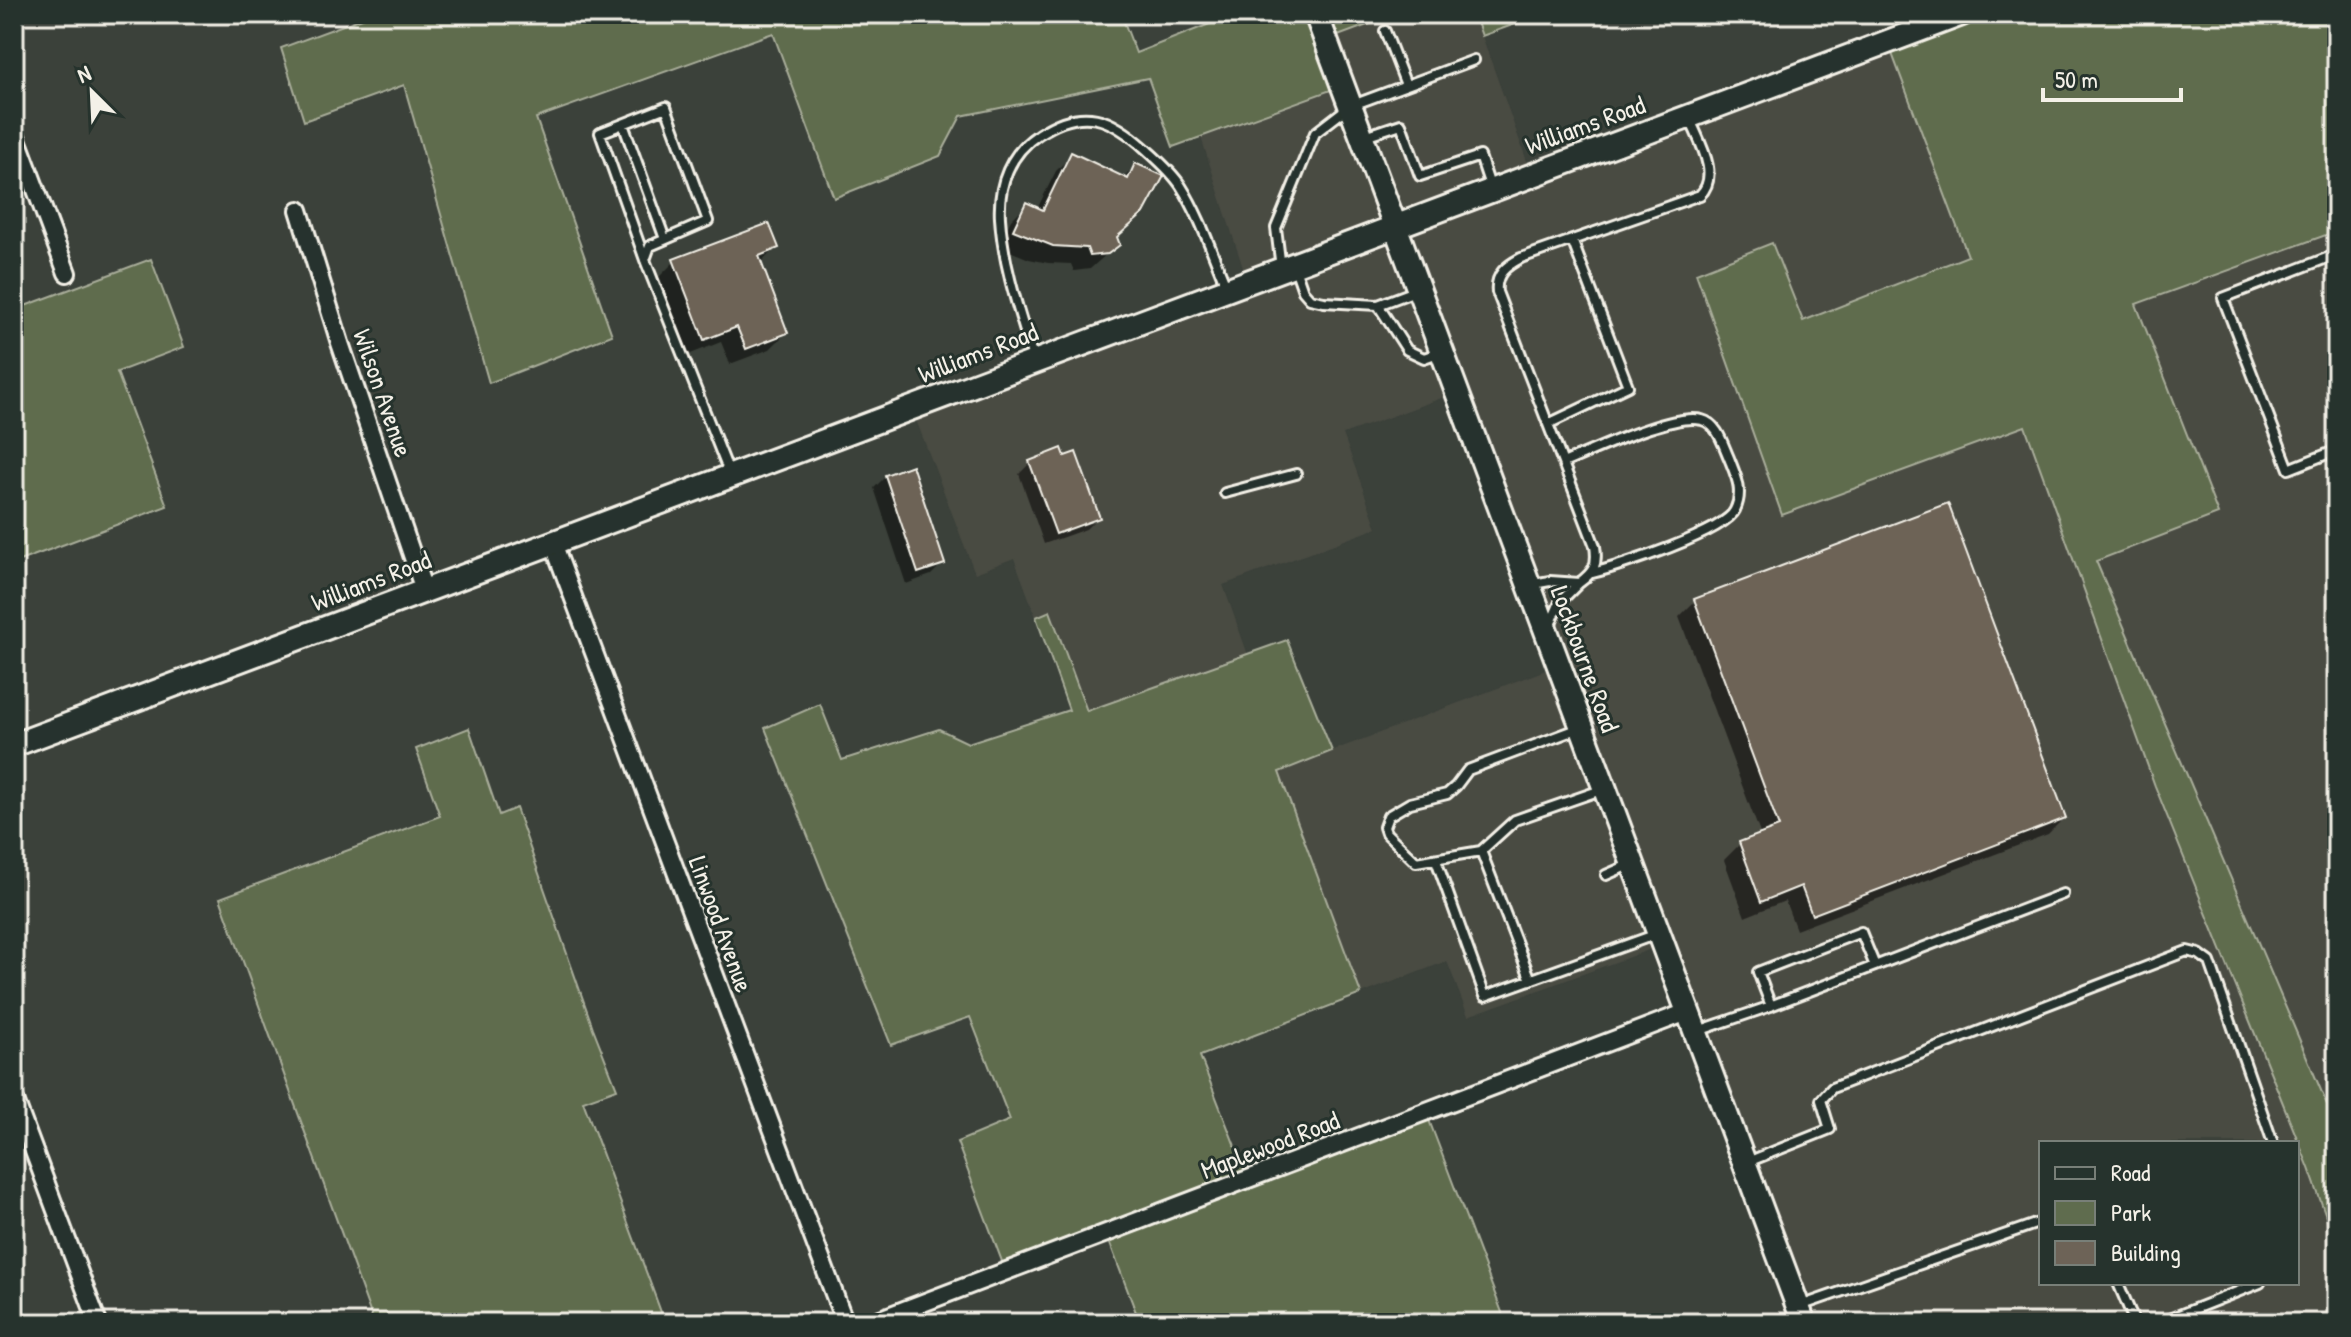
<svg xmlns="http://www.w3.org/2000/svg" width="2351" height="1337" font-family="'Patrick Hand',sans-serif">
<rect width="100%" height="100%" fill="#3b413a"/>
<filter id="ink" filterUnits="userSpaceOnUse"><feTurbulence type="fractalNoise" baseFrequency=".0125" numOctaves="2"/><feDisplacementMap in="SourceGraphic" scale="16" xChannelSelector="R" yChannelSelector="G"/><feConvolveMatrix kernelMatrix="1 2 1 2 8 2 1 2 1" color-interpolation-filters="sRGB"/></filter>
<g filter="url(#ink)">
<path fill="#4a4b43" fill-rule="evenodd" d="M 1397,14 L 1474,14 L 1533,178 L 1890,48 L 1969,256 L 1802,321 L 1772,243 L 1696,274 L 1782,515 L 2025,426 L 2155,786 L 2309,1168 L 2337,1247 L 2337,1323 L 1801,1323 L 1662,945 L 1468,1016 L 1447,961 L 1361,994 L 1279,771 L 1559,665 L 1455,393 L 1343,434 L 1377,528 L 1223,585 L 1248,655 L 1086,711 L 1050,611 L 1036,617 L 1014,558 L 975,573 L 910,404 L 1246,277 L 1201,137 L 1331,90 L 1315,44 ZM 2041,1143 L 2297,1143 L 2297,1283 L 2041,1283 Z
M 2337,231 L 2337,1128 L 2095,560 L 2217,514 L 2136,304 Z"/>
<path fill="#5f6c4e" stroke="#aaae9b" stroke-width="2" d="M 373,14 L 1121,14 L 1136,53 L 1235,14 L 1305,14 L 1331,90 L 1173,147 L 1148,78 L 961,116 L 940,156 L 834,198 L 773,33 L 536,118 L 612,335 L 489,383 L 404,85 L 304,121 L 281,48 Z
M 1329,14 L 1397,14 L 1338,36 Z
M 1474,14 L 1543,14 L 1482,36 Z
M 1985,14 L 2337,14 L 2337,231 L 2136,304 L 2218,514 L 2096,561 L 2337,1128 L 2337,1247 L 2309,1168 L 2155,786 L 2025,426 L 1782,515 L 1696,273 L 1772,243 L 1803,321 L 1968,256 L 1890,48 Z
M 151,259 L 184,347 L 117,372 L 167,506 L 14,563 L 14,310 Z
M 1050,611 L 1087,711 L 1287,640 L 1332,751 L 1279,772 L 1361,994 L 1200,1056 L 1245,1172 L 1003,1264 L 957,1142 L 1010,1120 L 970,1017 L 891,1045 L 765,728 L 820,704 L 842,760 L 939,729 L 968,743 L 1069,710 L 1036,617 Z
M 469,728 L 499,815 L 516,808 L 593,1028 L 617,1089 L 583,1101 L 665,1323 L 374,1323 L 220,898 L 440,816 L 416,749 Z
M 1429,1120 L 1506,1323 L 1140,1323 L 1109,1241 Z"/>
<path fill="#0007" d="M 1072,155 L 1122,179 L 1136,165 L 1115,238 L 1118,244 L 1090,269 L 1074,271 L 1071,264 L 1048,263 L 1029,259 L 998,246 L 1011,220 L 1027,204 L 1037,209 L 1056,171 Z
M 776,247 L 760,264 L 786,333 L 770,349 L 730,364 L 721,342 L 688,355 L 659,277 L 675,261 Z
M 1030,463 L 1098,517 L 1086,529 L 1044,544 L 1019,474 Z
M 886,476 L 942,564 L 931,575 L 906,584 L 874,488 Z
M 1695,601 L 2064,818 L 2048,834 L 1796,930 L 1785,901 L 1745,917 L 1724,860 L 1740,844 L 1761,836 L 1679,617 Z"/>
<path fill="#6d6357" stroke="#f4f1e8" stroke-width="2" d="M 1071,152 L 1128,179 L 1135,163 L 1164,176 L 1144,213 L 1117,237 L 1120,245 L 1108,254 L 1090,256 L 1087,248 L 1053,246 L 1013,230 L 1026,202 L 1043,210 Z
M 769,223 L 779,248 L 759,256 L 788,333 L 746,349 L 737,327 L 704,340 L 673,259 Z
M 1062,448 L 1065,456 L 1076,452 L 1100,518 L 1056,534 L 1029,461 Z
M 912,465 L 945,564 L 918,573 L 885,475 Z
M 1948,503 L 2066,818 L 1812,915 L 1801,886 L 1761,902 L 1739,842 L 1779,827 L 1694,599 Z"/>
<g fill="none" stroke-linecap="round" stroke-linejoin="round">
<g stroke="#f4f1e8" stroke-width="14">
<path id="lane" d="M 1385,31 L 1406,85
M 623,124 L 665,239
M 1362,137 L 1401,124 L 1420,176 L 1480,156 L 1491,189
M 2337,254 L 2223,298 L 2289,469 L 2337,450
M 645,260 L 650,246 L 708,221 L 666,107 L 600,133 L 645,260 L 730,475
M 1294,265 L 1303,291 L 1310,299 L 1324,302 L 1378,305 L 1418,290
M 1281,268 L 1276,228 L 1315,133 L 1350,106 L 1474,60
M 1378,305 L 1407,350 L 1424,358 L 1438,353
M 1034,361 C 1020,315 1003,266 1000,218 C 998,184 1010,153 1039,134 C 1083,105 1111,117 1147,150 C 1159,161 1172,172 1181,186 C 1200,216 1212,253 1226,286
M 1548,424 L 1628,386 L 1572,240
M 1563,463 C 1593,451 1673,412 1702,420 C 1718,424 1723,445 1729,458 C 1736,476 1744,491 1735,510 C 1725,532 1618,567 1592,573
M 1225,493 L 1296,474
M 1579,583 C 1594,572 1598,565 1595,546 L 1497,292 C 1495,274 1506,266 1521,258 L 1700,195 C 1721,175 1698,140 1689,117
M 1533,584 L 1550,581 L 1579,583 L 1560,602 L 1550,625
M 1580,728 L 1468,770 L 1456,786 L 1447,794 L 1410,803 L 1388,816 L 1384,827 L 1386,833 L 1416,862 L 1481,851 L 1515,820 L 1601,790
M 1481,851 L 1531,980
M 1436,860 L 1485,996 L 1657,934
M 1606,875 L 1631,864
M 1771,1006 L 1758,972 L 1861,932 L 1875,966
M 1695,1032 L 1765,1008 L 2063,894
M 1745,1163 L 1830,1129 L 1821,1100 L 1832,1088 L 2187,951 L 2199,954 L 2210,962 L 2273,1143
M 2118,1283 L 2135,1323
M 1800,1306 L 2041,1222
M 2159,1323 L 2260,1283"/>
</g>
<g stroke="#f4f1e8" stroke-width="22">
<path id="street" d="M 14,131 L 67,273
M 299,210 L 340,343 L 424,590
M 553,543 L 845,1323
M 14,1098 L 98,1323
M 870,1323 L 1687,1012"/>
</g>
<g stroke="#f4f1e8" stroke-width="28">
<path id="secondary" d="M 1316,14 L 1804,1323
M 14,745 L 1962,14"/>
</g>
<use href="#lane" stroke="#26332d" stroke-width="8"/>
<use href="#street" stroke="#26332d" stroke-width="16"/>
<use href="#secondary" stroke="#26332d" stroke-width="22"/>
</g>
</g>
<g text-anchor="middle" stroke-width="6" stroke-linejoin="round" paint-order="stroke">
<g font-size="26" fill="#f4f1e8" stroke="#26332d">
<text transform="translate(1585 125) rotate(-20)" y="9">Williams Road</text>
<text transform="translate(978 353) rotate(-21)" y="9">Williams Road</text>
<text transform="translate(383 393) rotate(71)" y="9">Wilson Avenue</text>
<text transform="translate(371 581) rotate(-21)" y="9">Williams Road</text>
<text transform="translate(1585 659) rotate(70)" y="9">Lockbourne Road</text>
<text transform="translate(721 924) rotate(70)" y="9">Linwood Avenue</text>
<text transform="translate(1270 1145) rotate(-21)" y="9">Maplewood Road</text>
</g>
</g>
<rect width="2351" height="1337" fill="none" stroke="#26332d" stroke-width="48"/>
<rect x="24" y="24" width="2303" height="1289" fill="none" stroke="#f4f1e8" stroke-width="3" filter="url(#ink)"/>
<rect x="2039" y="1141" width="260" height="144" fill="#26332d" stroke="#787f78" stroke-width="2"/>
<rect x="2055" y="1167" width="40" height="12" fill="#26332d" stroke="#787f78" stroke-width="2"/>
<text x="2111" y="1181" font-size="24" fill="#f4f1e8">Road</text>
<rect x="2055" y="1201" width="40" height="24" fill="#5f6c4e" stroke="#787f78" stroke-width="2"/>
<text x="2111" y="1221" font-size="24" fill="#f4f1e8">Park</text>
<rect x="2055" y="1241" width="40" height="24" fill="#6d6357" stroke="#787f78" stroke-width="2"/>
<text x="2111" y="1261" font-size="24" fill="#f4f1e8">Building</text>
<g transform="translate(92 92) rotate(336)" stroke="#26332d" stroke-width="6" paint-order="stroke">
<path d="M0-6L14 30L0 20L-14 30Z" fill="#f4f1e8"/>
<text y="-12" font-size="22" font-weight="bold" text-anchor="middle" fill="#f4f1e8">N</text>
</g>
<path d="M2043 88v12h138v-12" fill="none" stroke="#f4f1e8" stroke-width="4"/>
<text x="2055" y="88" font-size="24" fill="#f4f1e8" stroke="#26332d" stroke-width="6" paint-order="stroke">50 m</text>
</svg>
